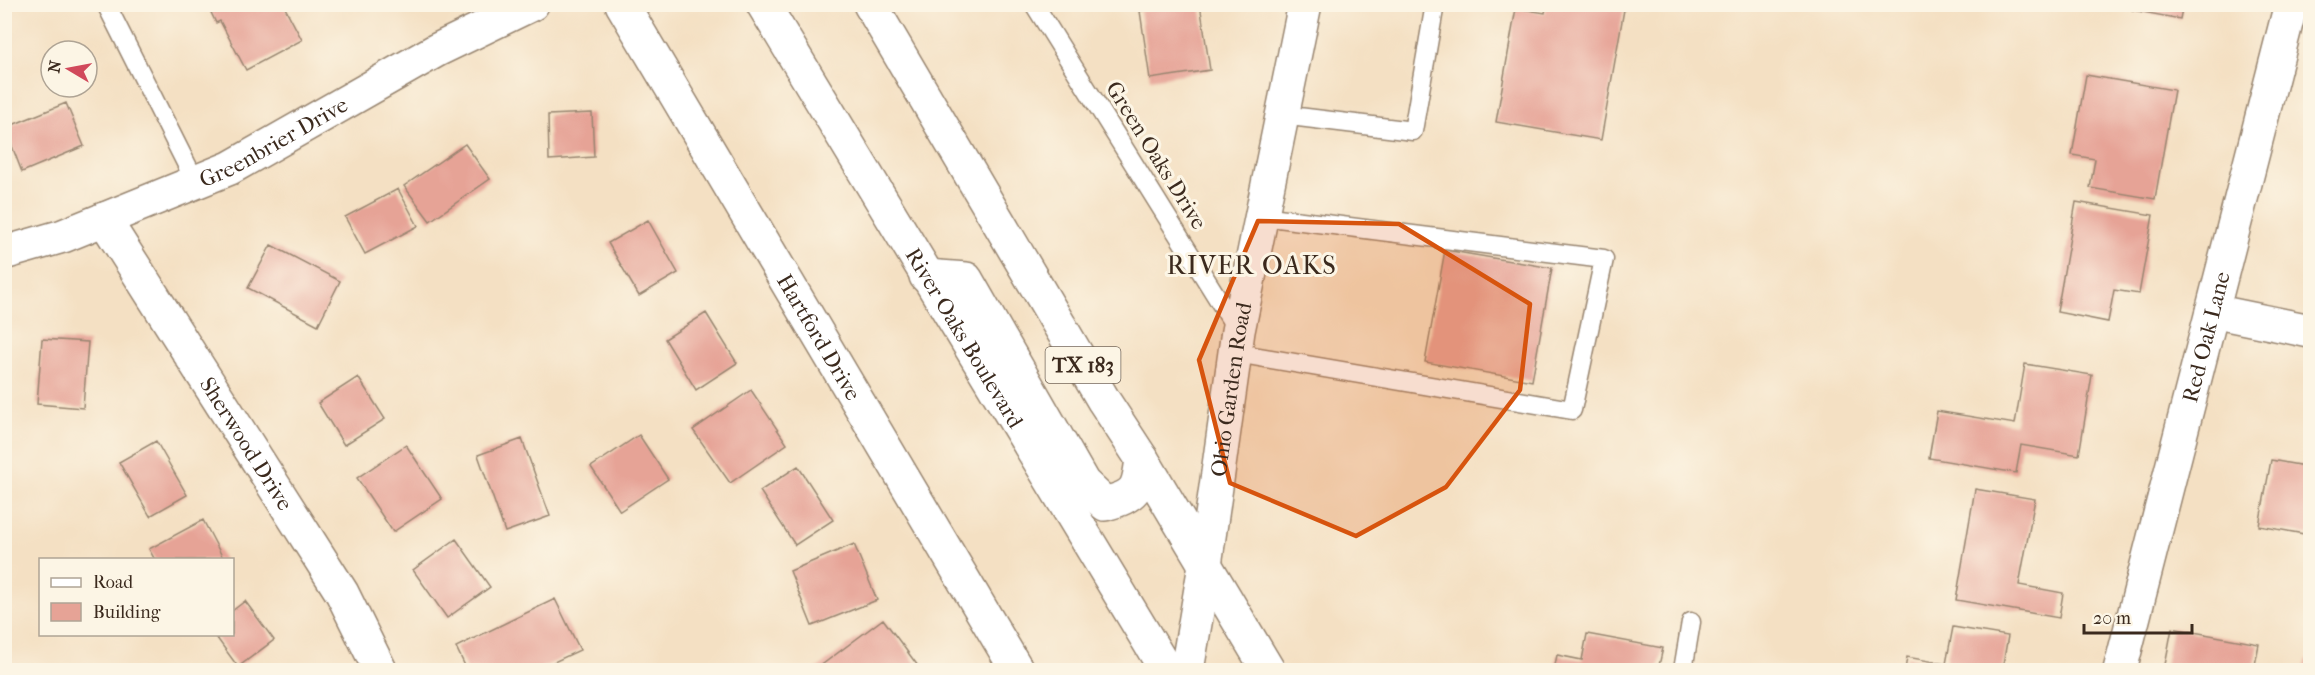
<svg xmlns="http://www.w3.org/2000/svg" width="2315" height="675" font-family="'IM FELL French Canon',serif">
<rect width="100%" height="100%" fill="#fcf5e5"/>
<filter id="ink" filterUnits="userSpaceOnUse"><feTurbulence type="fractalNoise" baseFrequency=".0167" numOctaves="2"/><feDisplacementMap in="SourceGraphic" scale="12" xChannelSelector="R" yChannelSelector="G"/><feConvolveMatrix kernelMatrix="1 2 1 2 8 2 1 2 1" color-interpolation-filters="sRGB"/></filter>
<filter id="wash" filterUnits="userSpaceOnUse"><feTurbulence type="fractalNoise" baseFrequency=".008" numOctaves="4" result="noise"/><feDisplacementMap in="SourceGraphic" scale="24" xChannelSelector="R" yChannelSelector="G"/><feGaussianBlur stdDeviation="1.35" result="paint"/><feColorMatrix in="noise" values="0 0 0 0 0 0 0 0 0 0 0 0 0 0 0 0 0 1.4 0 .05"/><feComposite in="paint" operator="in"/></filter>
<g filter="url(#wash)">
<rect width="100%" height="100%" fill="#f4e0c3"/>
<g id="blocks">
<path fill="#e6a396" d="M 207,4 L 283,4 L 302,40 L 246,70 L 220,21 L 216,23 Z
M 1185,4 L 1200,4 L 1210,70 L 1150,79 L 1140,11 Z
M 1547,4 L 1625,4 L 1601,140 L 1496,122 L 1516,8 L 1545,13 Z
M 2133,4 L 2183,4 L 2180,19 L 2132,10 Z
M 2086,75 L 2174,90 L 2155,199 L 2090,188 L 2095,159 L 2072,155 Z
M 66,103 L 84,146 L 22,172 L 5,128 Z
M 592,113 L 594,157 L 549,160 L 548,115 Z
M 465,144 L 490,179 L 430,221 L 404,186 Z
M 398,189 L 418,226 L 365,254 L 345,217 Z
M 2076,202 L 2153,215 L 2139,294 L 2114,290 L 2108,322 L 2057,312 Z
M 648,220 L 678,273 L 639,296 L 608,243 Z
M 271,245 L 340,281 L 318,325 L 248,288 Z
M 1445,250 L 1552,268 L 1532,381 L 1425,362 Z
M 706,313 L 737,363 L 696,390 L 665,339 Z
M 42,339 L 88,342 L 83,408 L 37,404 Z
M 2025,364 L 2092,375 L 2079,455 L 2021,445 L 2016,473 L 1929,458 L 1937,411 L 2015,424 Z
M 358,377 L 385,419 L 344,445 L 318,403 Z
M 751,390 L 787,444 L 730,483 L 693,430 Z
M 639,435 L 668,479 L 620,511 L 591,467 Z
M 522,439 L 550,516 L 505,532 L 478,455 Z
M 156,441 L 187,495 L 150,516 L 119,462 Z
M 406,445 L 442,499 L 393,532 L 357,478 Z
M 2271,460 L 2310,467 L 2310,535 L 2259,526 Z
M 798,466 L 833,520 L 795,545 L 760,491 Z
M 1975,489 L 2035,499 L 2019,585 L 2063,593 L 2059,618 L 1956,600 Z
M 203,520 L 224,560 L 155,560 L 149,549 Z
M 456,539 L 490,587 L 447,618 L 413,570 Z
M 854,544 L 877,600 L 812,626 L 790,571 Z
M 555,599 L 580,650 L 537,670 L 467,670 L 456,647 Z
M 245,601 L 274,640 L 238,667 L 214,634 L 232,634 L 232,611 Z
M 883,619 L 921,670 L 815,670 Z
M 1953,627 L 2008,636 L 2002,670 L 1905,670 L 1907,657 L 1946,664 Z
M 2172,628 L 2259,644 L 2254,670 L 2164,670 Z
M 1587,634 L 1663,648 L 1658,670 L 1554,670 L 1557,655 L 1582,660 Z
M 2306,660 L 2310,661 L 2310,670 L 2304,670 Z"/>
</g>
</g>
<g filter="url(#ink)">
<use href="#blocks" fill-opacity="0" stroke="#988570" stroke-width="1.5"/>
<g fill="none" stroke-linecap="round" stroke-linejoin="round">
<g stroke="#988570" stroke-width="21">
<path id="lane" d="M 106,4 L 196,183
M 1034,4 L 1238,331
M 1282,115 L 1413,131 L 1435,4
M 1236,353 L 1572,410 L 1604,259 L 1262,216
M 1683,670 L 1691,622"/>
</g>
<g stroke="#988570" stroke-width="36">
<g id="street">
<path id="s1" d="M 622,4 L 1017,670"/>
<path id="s2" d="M 104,219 L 342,593 L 380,670"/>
<path id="s3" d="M 4,253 L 63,236 L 230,168 L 437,50 L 532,4"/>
<path d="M 2212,311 L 2310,331"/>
<path id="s4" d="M 2120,670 L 2291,4"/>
</g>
</g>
<g stroke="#988570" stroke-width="36">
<g id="secondary">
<path id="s5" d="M 1187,670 L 1205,565 L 1238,331 L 1305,4"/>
</g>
</g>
<g stroke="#988570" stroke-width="36">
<g id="primary">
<path id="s6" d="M 763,4 L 1166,670"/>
<path d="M 870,4 L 1104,401 L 1142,459 L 1268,670"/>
<path d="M 926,276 L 966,279 L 1083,483 L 1105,504 C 1136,495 1138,491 1142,459"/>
</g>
</g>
<use href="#lane" stroke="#fff" stroke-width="18"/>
<use href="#street" stroke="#fff" stroke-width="33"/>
<use href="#secondary" stroke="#fff" stroke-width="33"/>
<use href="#primary" stroke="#fff" stroke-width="33"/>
</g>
</g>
<path fill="#d7540e" fill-opacity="0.2" stroke="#d7540e" stroke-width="4.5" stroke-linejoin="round" d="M 1258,221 L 1399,224 L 1530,304 L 1520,390 L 1446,487 L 1356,536 L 1230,483 L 1199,360 Z"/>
<g text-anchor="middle" stroke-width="6" stroke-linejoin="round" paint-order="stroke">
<rect fill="#fcf5e5" stroke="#75675a" stroke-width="1.5" x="1045.5" y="347" width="75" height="36" rx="4.5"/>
<g font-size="21" font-weight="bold" fill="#3b2a1e">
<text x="1083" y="372">TX 183</text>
</g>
<g font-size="22" fill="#3b2a1e" stroke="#fcf5e5">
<text dy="8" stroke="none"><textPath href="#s3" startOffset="292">Greenbrier Drive</textPath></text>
<text transform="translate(1157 155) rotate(58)" y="8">Green Oaks Drive</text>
<text dy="8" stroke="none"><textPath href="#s1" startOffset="387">Hartford Drive</textPath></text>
<text dy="8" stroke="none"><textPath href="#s6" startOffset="390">River Oaks Boulevard</textPath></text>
<text dy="8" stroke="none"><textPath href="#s4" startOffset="344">Red Oak Lane</textPath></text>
<text dy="8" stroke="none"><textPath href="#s5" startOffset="284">Ohio Garden Road</textPath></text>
<text dy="8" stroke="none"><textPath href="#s2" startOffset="266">Sherwood Drive</textPath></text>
</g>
<g font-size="26" letter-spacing="1.5" fill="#3b2a1e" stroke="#fcf5e5">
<text x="1252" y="274">RIVER OAKS</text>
</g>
</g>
<rect width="2315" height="675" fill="none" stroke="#fcf5e5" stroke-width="24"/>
<rect x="39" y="558" width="195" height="78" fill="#fcf5e5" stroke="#afa495" stroke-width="1.5"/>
<rect x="51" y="578" width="30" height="9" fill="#ffffff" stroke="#afa495" stroke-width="1.5"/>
<text x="93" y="588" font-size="18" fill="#3b2a1e">Road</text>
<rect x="51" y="603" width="30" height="18" fill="#e6a396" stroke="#afa495" stroke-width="1.5"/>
<text x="93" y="618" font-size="18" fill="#3b2a1e">Building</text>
<g transform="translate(69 69) rotate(280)"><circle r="28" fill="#fcf5e5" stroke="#afa495" stroke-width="1.5"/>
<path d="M0-4.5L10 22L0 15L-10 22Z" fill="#d1495b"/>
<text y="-9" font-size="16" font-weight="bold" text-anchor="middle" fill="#3b2a1e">N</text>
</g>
<path d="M2084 624v9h108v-9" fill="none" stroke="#3b2a1e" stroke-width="3"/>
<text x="2093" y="624" font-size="18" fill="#3b2a1e" stroke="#fcf5e5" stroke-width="4.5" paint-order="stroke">20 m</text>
</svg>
